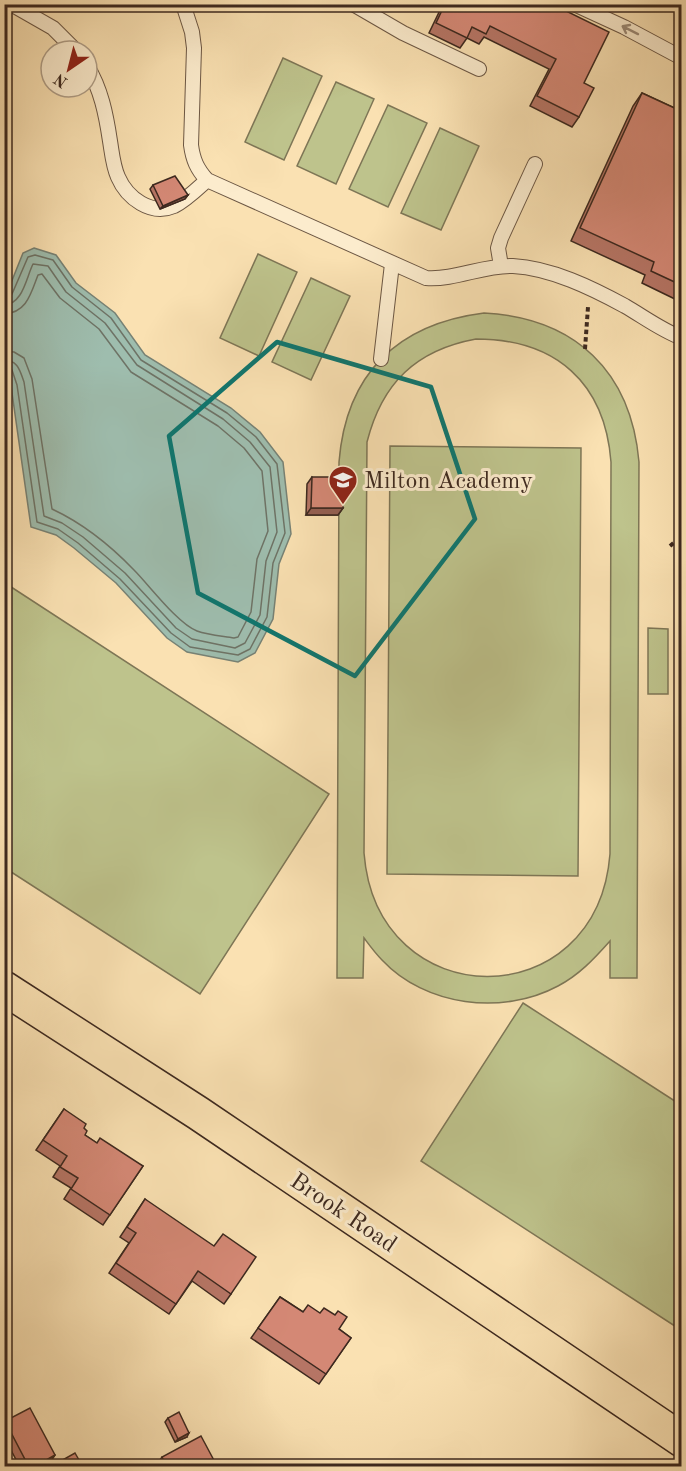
<svg xmlns="http://www.w3.org/2000/svg" width="686" height="1471" font-family="'Old Standard TT',serif">
<rect width="100%" height="100%" fill="#fae1b2"/>
<filter id="stains"><feTurbulence type="fractalNoise" baseFrequency=".00333" numOctaves="4"/><feColorMatrix values="0 0 0 0 .2 0 0 0 0 .09 0 0 0 0 .02 0 0 0 .5 -.17"/></filter>
<radialGradient id="worn" r=".72"><stop offset=".6" stop-color="#630" stop-opacity="0"/><stop offset="1" stop-color="#630" stop-opacity=".3"/></radialGradient>
<path fill="#bec38c" stroke="#7e7656" stroke-width="1.5" fill-rule="evenodd" d="M 283,58 L 322,76 L 284,160 L 245,142 Z
M 336,82 L 374,99 L 336,184 L 297,166 Z
M 388,105 L 427,123 L 388,207 L 349,189 Z
M 440,128 L 479,146 L 441,230 L 401,213 Z
M 258,254 L 297,272 L 259,356 L 220,338 Z
M 311,278 L 350,296 L 311,380 L 272,362 Z
M 484,313 C 575,318 631,371 639,462 L 637,978 L 610,978 L 610,941 C 594,959 579,975 558,986 C 502,1016 425,1006 382,960 C 375,953 370,946 364,938 L 363,978 L 337,978 L 339,462 C 346,374 397,324 484,313 ZM 476,339 C 556,339 605,383 611,462 L 610,854 C 597,1018 377,1017 364,853 L 367,442 C 382,383 416,350 476,339 Z
M 390,446 L 581,448 L 578,876 L 387,874 Z
M 5,583 L 329,794 L 200,994 L 5,868 Z
M 648,628 L 668,629 L 668,694 L 648,694 Z
M 523,1003 L 681,1105 L 681,1330 L 421,1161 Z"/>
<path fill="#9ebdae" stroke="#778275" stroke-width="1.5" d="M 34,248 L 56,255 L 76,283 L 115,313 L 145,355 L 231,408 L 260,432 L 283,462 L 291,534 L 279,564 L 273,619 L 255,653 L 238,662 L 187,652 L 167,638 L 116,583 L 74,548 L 56,535 L 31,527 L 11,386 L 5,365 L 5,298 L 23,253 Z"/>
<g fill="none" stroke-linecap="round" stroke-linejoin="round">
<path stroke="#6e7366" stroke-width="1.5" d="M 4,297 L 12,294 L 28,257 L 35,255 L 53,260 L 72,287 L 111,318 L 141,360 L 227,413 L 256,437 L 277,464 L 285,533 L 273,563 L 267,617 L 250,649 L 238,655 L 190,647 L 171,633 L 120,579 L 78,543 L 58,529 L 37,522 L 17,385 L 12,370 L 4,367
M 4,305 C 23,304 26,278 33,264 L 48,266 L 66,292 L 105,323 L 137,365 L 223,419 L 250,442 L 270,467 L 277,532 L 266,561 L 260,615 L 245,643 L 235,648 L 192,639 L 176,628 L 125,573 L 83,537 L 62,523 L 44,516 L 24,382 C 20,371 18,360 4,360
M 4,314 C 27,313 31,293 38,275 L 42,274 L 60,298 L 99,329 L 131,372 L 218,426 L 244,448 L 262,471 L 268,531 L 257,559 L 251,612 L 238,637 L 234,638 C 222,636 208,635 197,631 C 178,624 149,585 134,570 C 110,545 82,523 52,509 L 32,379 L 24,358 L 14,352 L 4,351"/>
<g stroke="#6c5744" stroke-width="16">
<path id="service" d="M 11,4 L 53,28 L 76,51
M 183,4 L 192,32 L 194,48 L 191,145 C 193,160 197,169 207,180 L 426,278 C 456,280 483,265 513,266 C 551,268 592,288 625,306 C 644,317 661,330 682,338
M 353,4 L 403,33 L 479,69
M 574,4 L 624,27 L 682,58
M 87,66 C 101,89 106,114 110,141 C 112,153 113,166 118,177 C 127,198 151,216 174,206 C 186,200 197,189 207,180
M 501,266 L 498,248 L 501,238 L 535,164
M 381,359 L 392,264"/>
</g>
<g stroke="#3d291f" stroke-width="36">
<path id="primary" d="M 4,988 L 198,1113 L 682,1440"/>
</g>
<path stroke="#3d291f" stroke-width="4" stroke-dasharray="4.5 3" stroke-linecap="butt" d="M 585,349 L 588,307
M 670,546 L 682,536"/>
<use href="#service" stroke="#fceccd" stroke-width="14"/>
<use href="#primary" stroke="#fae1b2" stroke-width="33"/>
</g>
<path fill="#b67565" stroke="#3d291f" stroke-width="1.5" d="M 443,4 L 492,4 L 497,7 L 498,4 L 552,4 L 584,83 L 579,117 L 572,127 L 530,106 L 549,69 L 484,37 L 479,44 L 467,38 L 460,48 L 429,33 Z
M 642,93 L 681,111 L 681,302 L 642,283 L 645,275 L 571,241 L 633,106 Z
M 153,185 L 188,195 L 185,199 L 160,209 L 150,189 Z
M 312,477 L 343,508 L 338,515 L 306,515 L 307,484 Z
M 64,1109 L 84,1128 L 85,1135 L 97,1143 L 143,1166 L 103,1225 L 64,1199 L 71,1188 L 53,1177 L 60,1166 L 36,1150 Z
M 145,1199 L 231,1294 L 224,1304 L 192,1281 L 169,1314 L 109,1273 L 129,1243 L 120,1237 Z
M 280,1297 L 303,1312 L 339,1329 L 351,1338 L 319,1384 L 251,1338 Z
M 168,1418 L 187,1437 L 175,1442 L 165,1422 Z
M 5,1421 L 55,1455 L 50,1462 L 42,1467 L 20,1467 L 4,1437 Z
M 162,1457 L 217,1466 L 159,1467 L 157,1464 Z"/>
<path fill="#945f52" stroke="#3d291f" stroke-width="1.5" d="M 188,195 L 185,199 L 160,209 L 163,206 Z
M 311,508 L 343,508 L 338,515 L 306,515 Z
M 189,1433 L 187,1437 L 175,1442 L 178,1439 Z
M 55,1455 L 50,1462 L 42,1467 L 34,1467 Z"/>
<path fill="#d48875" stroke="#3d291f" stroke-width="1.5" d="M 445,4 L 492,4 L 498,8 L 500,4 L 552,4 L 609,32 L 584,83 L 594,88 L 579,117 L 537,96 L 556,59 L 490,26 L 486,34 L 472,27 L 467,38 L 436,23 Z
M 642,93 L 681,111 L 681,285 L 651,271 L 654,262 L 580,228 Z
M 175,176 L 188,195 L 163,206 L 153,185 Z
M 312,477 L 343,477 L 343,508 L 311,508 Z
M 64,1109 L 86,1124 L 84,1128 L 87,1131 L 85,1135 L 97,1143 L 100,1138 L 143,1166 L 110,1215 L 71,1189 L 78,1178 L 60,1167 L 67,1156 L 43,1140 Z
M 145,1199 L 214,1246 L 223,1234 L 256,1257 L 231,1294 L 198,1271 L 176,1304 L 116,1263 L 136,1233 L 127,1227 Z
M 280,1297 L 303,1312 L 308,1305 L 320,1313 L 324,1308 L 335,1315 L 338,1311 L 347,1317 L 339,1329 L 351,1338 L 326,1374 L 258,1328 Z
M 30,1408 L 55,1455 L 34,1467 L 29,1467 L 5,1421 Z
M 179,1412 L 189,1433 L 178,1439 L 168,1418 Z
M 201,1436 L 217,1466 L 167,1467 L 162,1457 Z
M 75,1453 L 83,1467 L 50,1467 Z
M 489,1461 L 490,1467 L 463,1467 Z"/>
<defs><path id="oneway-shaft" d="M-6 0H5M1.5-3L5.5 0L1.5 3" fill="none" stroke-width="1.6" stroke-linecap="round" stroke-linejoin="round" transform="scale(1.5)"/></defs>
<use stroke="#9c8a76" href="#oneway-shaft" transform="translate(630 30) rotate(-153)"/>
<path fill="none" stroke="#0f766e" stroke-width="4.5" stroke-linejoin="round" d="M 277,342 L 431,387 L 475,519 L 355,676 L 198,593 L 169,436 Z"/>
<defs>
<g id="school-pin" transform="scale(1.5)"><path d="M0 17L-7.5 6A9.5 9.5 0 1 1 7.5 6Z" fill="#8f2418" stroke="#fceccd"/><path d="M0-5L7-2L0 1L-7-2ZM-4 1L0 2.5L4 1V4Q0 6-4 4Z" fill="#fff"/></g>
</defs>
<g fill-rule="evenodd">
<use href="#school-pin" x="343" y="480"/>
</g>
<g text-anchor="middle" stroke-width="6" stroke-linejoin="round" paint-order="stroke">
<g font-size="24" fill="#3d291f" stroke="#fceccd" text-anchor="start">
<text x="364" y="488">Milton Academy</text>
</g>
<g font-size="24" fill="#3d291f" stroke="#fceccd">
<text transform="translate(344 1212) rotate(34)" y="8">Brook Road</text>
</g>
</g>
<rect width="686" height="1471" fill="none" stroke="#fae1b2" stroke-width="24"/>
<rect x="6" y="6" width="674" height="1459" fill="none" stroke="#3d291f" stroke-width="3"/>
<rect x="12" y="12" width="662" height="1447" fill="none" stroke="#3d291f" stroke-width="1.5"/>
<g transform="translate(69 69) rotate(215)"><circle r="28" fill="#fceccd" stroke="#b09e87" stroke-width="1.5"/>
<path d="M0-4.5L10 22L0 15L-10 22Z" fill="#8f2418"/>
<text y="-9" font-size="16" font-weight="bold" text-anchor="middle" fill="#3d291f">N</text>
</g>
<rect width="100%" height="100%" filter="url(#stains)"/>
<rect width="100%" height="100%" fill="url(#worn)"/>
</svg>
